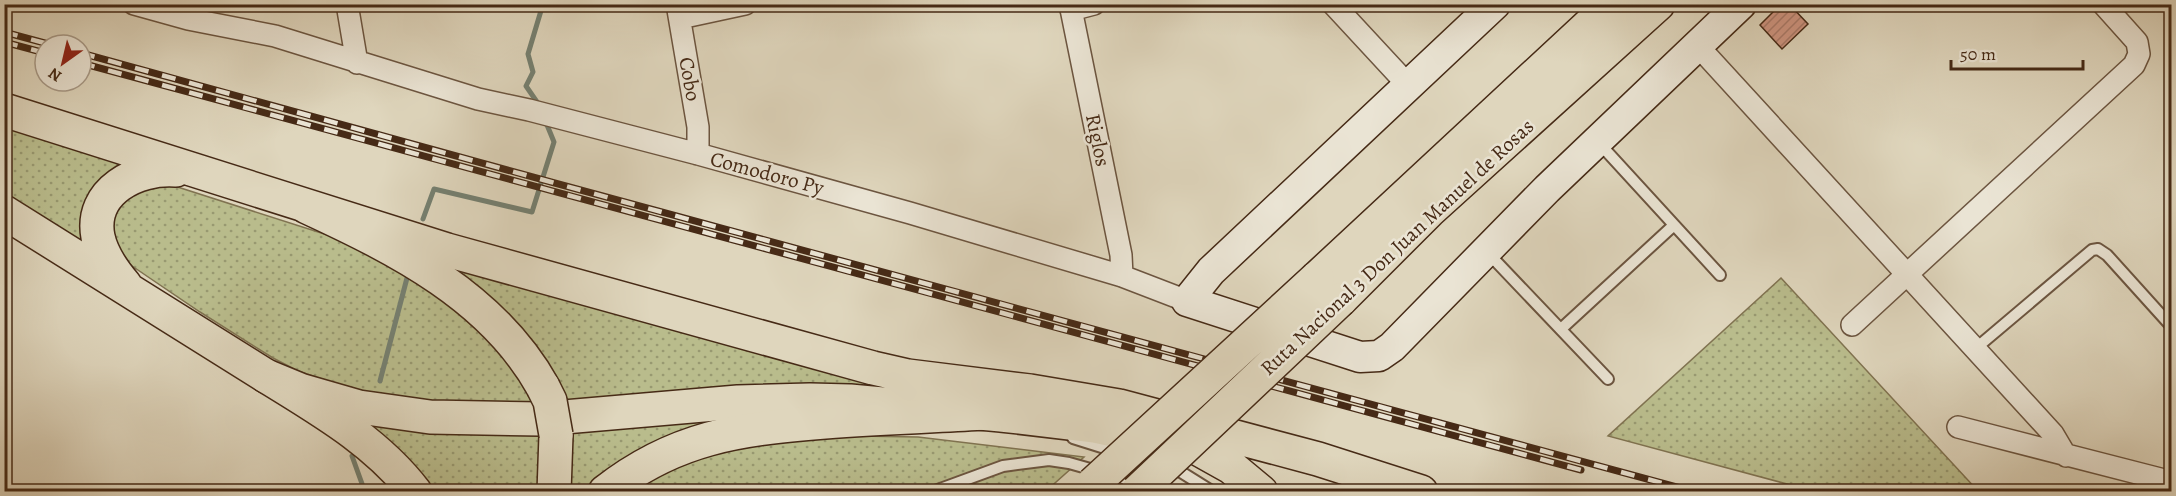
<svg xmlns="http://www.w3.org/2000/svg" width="2176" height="496" font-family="Alegreya,serif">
<defs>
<pattern id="green-dots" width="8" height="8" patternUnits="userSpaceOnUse" patternTransform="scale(1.5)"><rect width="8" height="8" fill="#b9bc8c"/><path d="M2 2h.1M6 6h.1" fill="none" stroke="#989971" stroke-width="1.8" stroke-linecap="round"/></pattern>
<pattern id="building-hatch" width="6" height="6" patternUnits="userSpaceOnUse" patternTransform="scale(1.5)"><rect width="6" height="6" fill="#cf9581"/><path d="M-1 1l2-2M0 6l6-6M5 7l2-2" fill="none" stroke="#aa7a69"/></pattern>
</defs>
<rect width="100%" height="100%" fill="#dfd6bd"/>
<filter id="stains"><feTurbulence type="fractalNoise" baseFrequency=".00333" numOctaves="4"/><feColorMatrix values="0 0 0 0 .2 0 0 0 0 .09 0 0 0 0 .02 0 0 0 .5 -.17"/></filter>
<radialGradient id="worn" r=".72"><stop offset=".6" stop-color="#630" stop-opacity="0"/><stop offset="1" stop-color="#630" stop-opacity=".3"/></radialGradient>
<path fill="url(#green-dots)" stroke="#807351" stroke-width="1.5" d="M 4,126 L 129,166 L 88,250 L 5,198 Z
M 162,182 L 340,239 L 425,281 L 502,349 L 536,407 L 426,404 L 354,390 L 298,371 L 273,358 L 200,312 L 132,266 L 121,256 L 114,246 L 112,210 L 119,199 Z
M 442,264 L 928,394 L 563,403 Z
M 1781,278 L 1978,491 L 1813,491 L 1608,436 Z
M 782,413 L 601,479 L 588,491 L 567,492 L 571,432 Z
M 359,423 L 543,433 L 539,491 L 426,491 Z
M 797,435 L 918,437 L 1084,457 L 1046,491 L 627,492 L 701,452 Z"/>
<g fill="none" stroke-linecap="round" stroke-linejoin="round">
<path stroke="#758071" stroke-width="5" d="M 537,102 L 526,86 L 533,72 L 528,54 L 543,4
M 423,219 L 434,189 L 532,212 L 554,142 L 545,120
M 380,381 L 407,278
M 352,456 L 365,492"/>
</g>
<path fill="url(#building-hatch)" stroke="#462a16" stroke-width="1.5" d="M 1781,4 L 1789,4 L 1808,24 L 1782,49 L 1760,25 Z"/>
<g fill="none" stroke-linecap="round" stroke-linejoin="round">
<g stroke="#6c5540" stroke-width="14">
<path id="lane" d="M 1599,143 L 1720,275
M 1488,253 L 1608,379
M 1561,329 L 1674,225
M 1975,349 L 2092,250 L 2098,249 L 2107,255 L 2172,327
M 1073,438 L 1181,472 L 1213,492
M 932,492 L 1003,466 L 1049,460 L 1069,463 L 1172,492"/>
</g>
<g stroke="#6c5540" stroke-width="24">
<path id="street" d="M 134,4 L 188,19 L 275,36 L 478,99 L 529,110 L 698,154 L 910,213 L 1122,276 L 1187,301
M 347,4 L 357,63
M 677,4 L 698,127 L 698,154
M 1070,4 L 1121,255 L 1122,276
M 1333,4 L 1408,85
M 1071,10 L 1094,4
M 680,18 L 745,4
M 1698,46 L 2053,434 L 2066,456
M 1852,325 L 2134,65 L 2139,54 L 2137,42 L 2103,4
M 1958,427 L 2172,482"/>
</g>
<g stroke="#462a16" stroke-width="33">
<path id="secondary" d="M 1495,4 L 1211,271 L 1187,301 L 1360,357 L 1379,356 L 1392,347 L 1547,189 L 1741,4"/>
</g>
<g stroke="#462a16" stroke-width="36">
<path id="primary" d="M 4,110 L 447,250 L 873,368 L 908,376 L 1030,391 L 1119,406 L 1318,459 L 1421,492
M 4,212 L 266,376 L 300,390 L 359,407 L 430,417 L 541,419 L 738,402 L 810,400 L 850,401 L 1001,415 L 1095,426 L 1197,448 L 1231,467 L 1261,492
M 125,285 C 113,271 102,256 98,237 C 89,191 137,167 176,170"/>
</g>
<g stroke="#462a16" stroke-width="36">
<path id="highway" d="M 307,207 C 398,249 493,297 543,387
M 1317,278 L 1612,4
M 1340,300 L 1429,211 L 1658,4
M 266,376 C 319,409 376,441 415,492
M 554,492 L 556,435
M 605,492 C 675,437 739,429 825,422 C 879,418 932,416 986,413"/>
</g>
<use href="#lane" stroke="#eae4d4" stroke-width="10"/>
<use href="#street" stroke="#eae4d4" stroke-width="21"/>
<use href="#secondary" stroke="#eae4d4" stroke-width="30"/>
<use href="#primary" stroke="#dfd6bd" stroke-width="33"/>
<use href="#highway" stroke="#dfd6bd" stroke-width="33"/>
<g stroke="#462a16" stroke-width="7">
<path id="rail" d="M 4,32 L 52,45
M 4,42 L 45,53
M 81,53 L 551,182 L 1695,492
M 81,63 L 1581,470"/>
</g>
<use href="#rail" stroke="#eae4d4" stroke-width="4.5" stroke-dasharray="14" stroke-linecap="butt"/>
<g stroke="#462a16" stroke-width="36" stroke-linecap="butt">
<path id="highway-bridge" d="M 543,387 L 550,401 L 556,435
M 1093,484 L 1317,278
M 1137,492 L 1340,300"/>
</g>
<use href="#highway-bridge" stroke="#dfd6bd" stroke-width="33"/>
</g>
<g text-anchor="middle" stroke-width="5" stroke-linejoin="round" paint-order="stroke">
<g font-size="21" fill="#462a16" stroke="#eae4d4">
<text transform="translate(690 79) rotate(80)" y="7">Cobo</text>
<text transform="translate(1098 140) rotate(78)" y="7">Riglos</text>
<text transform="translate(767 173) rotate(15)" y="7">Comodoro Py</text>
<text transform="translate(1397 247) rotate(-43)" y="7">Ruta Nacional 3 Don Juan Manuel de Rosas</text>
</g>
</g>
<rect width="2176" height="496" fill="none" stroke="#dfd6bd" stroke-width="24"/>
<rect x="6" y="6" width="2164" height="484" fill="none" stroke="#462a16" stroke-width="3"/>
<rect x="12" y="12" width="2152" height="472" fill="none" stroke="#462a16" stroke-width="1.5"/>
<g transform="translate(63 63) rotate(214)"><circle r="28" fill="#eae4d4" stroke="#a89a88" stroke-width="1.5"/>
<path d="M0-4.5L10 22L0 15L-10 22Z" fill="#8f2418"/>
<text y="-9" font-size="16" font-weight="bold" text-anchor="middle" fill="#462a16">N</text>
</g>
<path d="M1951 60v9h132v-9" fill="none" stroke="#462a16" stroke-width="3"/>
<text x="1960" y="60" font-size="18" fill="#462a16" stroke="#eae4d4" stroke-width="4.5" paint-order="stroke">50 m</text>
<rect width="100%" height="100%" filter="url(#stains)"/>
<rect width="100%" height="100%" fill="url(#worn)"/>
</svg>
